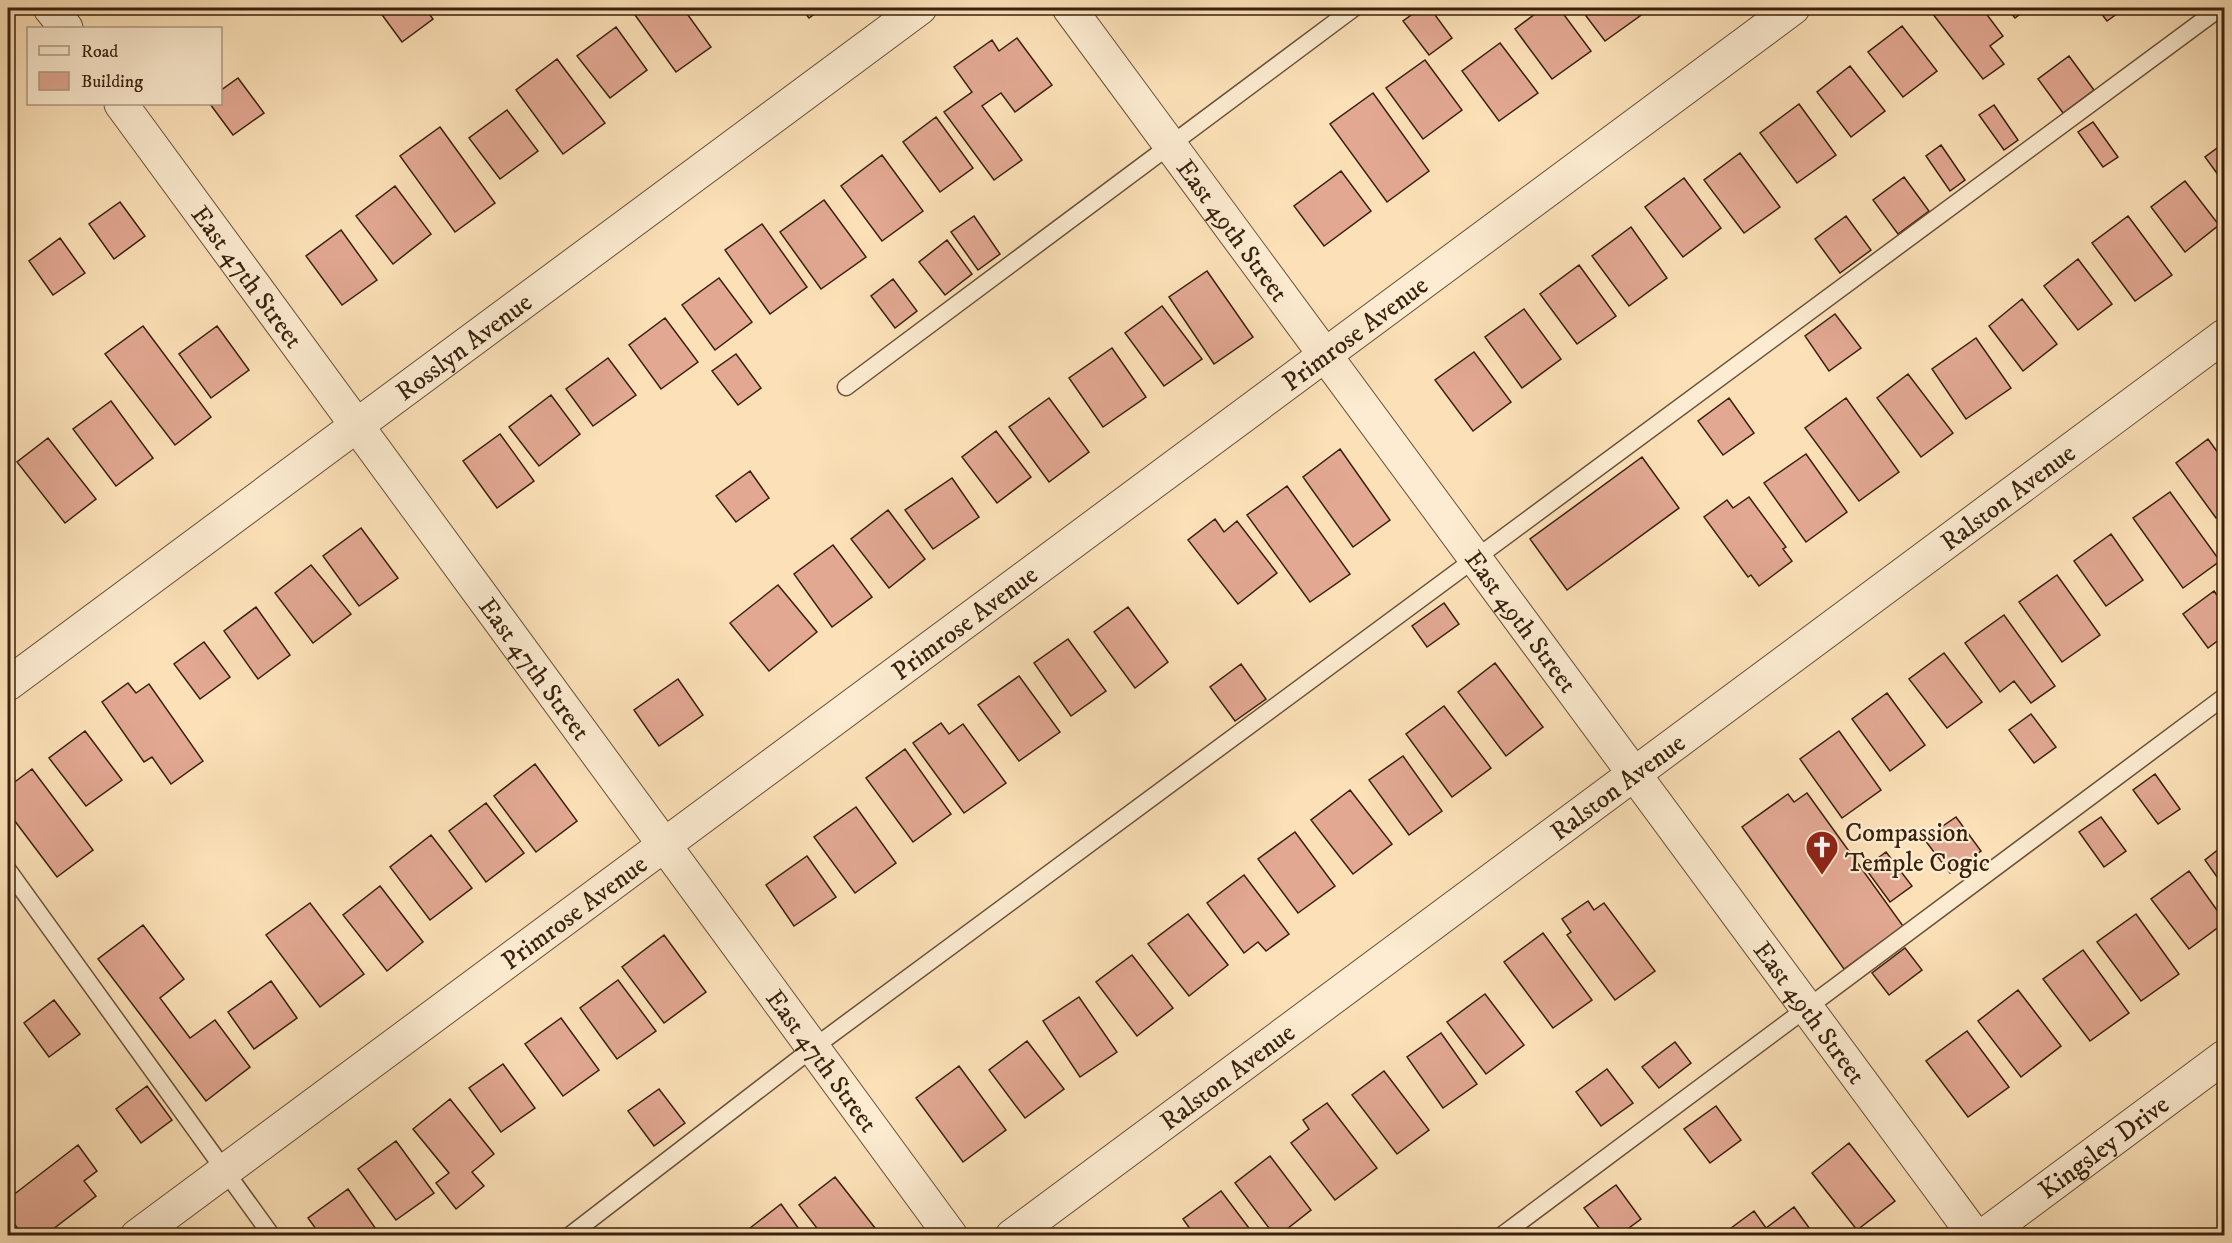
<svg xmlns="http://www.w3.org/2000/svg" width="2232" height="1243" font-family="'IM FELL DW Pica',serif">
<rect width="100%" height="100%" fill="#fce1b8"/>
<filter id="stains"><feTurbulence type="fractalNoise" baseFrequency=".00333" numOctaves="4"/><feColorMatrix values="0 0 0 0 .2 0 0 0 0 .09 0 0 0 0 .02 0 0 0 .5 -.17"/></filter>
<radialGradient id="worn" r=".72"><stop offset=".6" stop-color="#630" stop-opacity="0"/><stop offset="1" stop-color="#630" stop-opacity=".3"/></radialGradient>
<path fill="#e2a892" stroke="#39210e" stroke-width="1.5" d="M 377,8 L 425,8 L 433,19 L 402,42 Z
M 630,8 L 683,8 L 711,47 L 676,72 Z
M 801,8 L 823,8 L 809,18 Z
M 1421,8 L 1430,8 L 1452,38 L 1429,55 L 1403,21 Z
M 1543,8 L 1559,8 L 1591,51 L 1552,79 L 1515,29 Z
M 1580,8 L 1640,8 L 1644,13 L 1605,41 Z
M 1931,8 L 1982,8 L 2003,36 L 1990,46 L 2004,64 L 1983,79 L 1929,9 Z
M 2007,8 L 2028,8 L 2015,18 Z
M 2097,8 L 2125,8 L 2107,21 Z
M 1902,26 L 1937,71 L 1903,97 L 1868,52 Z
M 616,27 L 647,70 L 610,98 L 577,56 Z
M 1017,38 L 1052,85 L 1015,112 L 1001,93 L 982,106 L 1022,160 L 994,180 L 944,112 L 972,92 L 954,67 L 992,40 L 999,51 Z
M 1500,43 L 1538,93 L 1499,121 L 1462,71 Z
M 2069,56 L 2094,90 L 2063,113 L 2038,79 Z
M 557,59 L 605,123 L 563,154 L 516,90 Z
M 1425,60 L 1462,110 L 1423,139 L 1386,88 Z
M 1850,66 L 1885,111 L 1851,137 L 1817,92 Z
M 238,78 L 264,113 L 233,135 L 210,104 L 220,104 L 220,91 Z
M 1373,93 L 1429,171 L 1387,202 L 1330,124 Z
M 1799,104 L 1836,155 L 1797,183 L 1760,133 Z
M 1994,105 L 2018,140 L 2004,150 L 1979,115 Z
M 507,110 L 538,151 L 500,179 L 469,138 Z
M 936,117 L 973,168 L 940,192 L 903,142 Z
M 2093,122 L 2118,157 L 2103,167 L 2078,132 Z
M 440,127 L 495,203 L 455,232 L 400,156 Z
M 2224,143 L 2224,183 L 2205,157 Z
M 1941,145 L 1965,180 L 1950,191 L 1926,156 Z
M 1740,153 L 1780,207 L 1744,233 L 1704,180 Z
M 882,155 L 923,211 L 882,241 L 841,186 Z
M 1341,171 L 1371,211 L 1324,246 L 1294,206 Z
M 1904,177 L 1929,211 L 1898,234 L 1873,200 Z
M 1684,178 L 1721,228 L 1683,257 L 1645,207 Z
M 2185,181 L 2219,225 L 2185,252 L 2151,207 Z
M 395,186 L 431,234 L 393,264 L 356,216 Z
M 824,200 L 866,257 L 821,289 L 780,232 Z
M 120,202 L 145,236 L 114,259 L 89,224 Z
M 974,216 L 1000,254 L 978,270 L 951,232 Z
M 1846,216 L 1871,250 L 1840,273 L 1815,239 Z
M 2128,216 L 2172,275 L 2135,301 L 2092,243 Z
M 762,224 L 807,287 L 770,314 L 725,250 Z
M 1631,227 L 1667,278 L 1629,306 L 1592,256 Z
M 341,230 L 377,280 L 342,305 L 306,256 Z
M 60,238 L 85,273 L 53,295 L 29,261 Z
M 947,240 L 972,274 L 945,295 L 919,262 Z
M 2078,259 L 2112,304 L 2078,330 L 2044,286 Z
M 1579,265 L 1616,316 L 1577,344 L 1540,294 Z
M 1207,271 L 1253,337 L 1214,364 L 1169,297 Z
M 719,278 L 752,322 L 715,350 L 682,305 Z
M 893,279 L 917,311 L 895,328 L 871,296 Z
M 2022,299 L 2057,344 L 2023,371 L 1989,326 Z
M 1162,306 L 1202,359 L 1164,386 L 1125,333 Z
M 1524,309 L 1561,359 L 1522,388 L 1485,337 Z
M 1835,314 L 1861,348 L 1829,371 L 1805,336 Z
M 665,318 L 698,362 L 661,389 L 629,345 Z
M 143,326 L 211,417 L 175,445 L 105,354 Z
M 217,326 L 249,370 L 211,398 L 179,354 Z
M 1976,338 L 2011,388 L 1966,419 L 1932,369 Z
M 1112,348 L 1146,397 L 1103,427 L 1069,378 Z
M 1474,352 L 1511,402 L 1473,431 L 1435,380 Z
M 736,354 L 761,388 L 738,405 L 712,371 Z
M 608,358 L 636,395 L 593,426 L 566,389 Z
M 1908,374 L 1953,433 L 1921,457 L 1877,398 Z
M 551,395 L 580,434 L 539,466 L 509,427 Z
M 1049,398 L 1089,452 L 1049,482 L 1009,427 Z
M 1729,398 L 1754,433 L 1723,455 L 1698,421 Z
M 1846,398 L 1899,472 L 1859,501 L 1805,428 Z
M 111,401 L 153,458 L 116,486 L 73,429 Z
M 996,431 L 1031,477 L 997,503 L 962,457 Z
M 500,434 L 534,481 L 497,508 L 463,461 Z
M 48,438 L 96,499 L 65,523 L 17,462 Z
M 2208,439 L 2224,461 L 2224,512 L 2216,518 L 2176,463 Z
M 1340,449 L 1390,520 L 1353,547 L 1303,477 Z
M 1806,454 L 1847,512 L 1806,542 L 1764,483 Z
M 1642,457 L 1679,508 L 1567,590 L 1530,539 Z
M 750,471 L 769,498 L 736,522 L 716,496 Z
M 952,478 L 979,517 L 933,549 L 905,510 Z
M 1287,486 L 1350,574 L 1310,602 L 1247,515 Z
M 2170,492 L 2220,561 L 2183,588 L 2133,518 Z
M 1749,497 L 1786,547 L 1783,549 L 1792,561 L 1759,586 L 1751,575 L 1748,577 L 1704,517 L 1727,500 L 1733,508 Z
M 888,510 L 925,559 L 889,588 L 851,539 Z
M 1215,519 L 1224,532 L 1237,521 L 1277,573 L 1238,604 L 1188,540 Z
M 361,528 L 398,578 L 359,606 L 323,556 Z
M 2111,534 L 2143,580 L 2106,606 L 2074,561 Z
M 833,545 L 872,597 L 832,627 L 794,574 Z
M 311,565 L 351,614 L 313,643 L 275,593 Z
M 2057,575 L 2100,635 L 2062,662 L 2019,602 Z
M 778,585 L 817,632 L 769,671 L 730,623 Z
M 2214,591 L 2224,605 L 2224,636 L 2208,648 L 2183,614 Z
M 1444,603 L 1459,624 L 1427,647 L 1412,626 Z
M 256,607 L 290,655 L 258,679 L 224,631 Z
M 1128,607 L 1168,662 L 1135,688 L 1094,632 Z
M 2004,615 L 2055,686 L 2031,703 L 2014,681 L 2000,692 L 1965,643 Z
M 1068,639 L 1106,691 L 1071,716 L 1034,663 Z
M 204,642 L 230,677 L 200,699 L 174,664 Z
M 1944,653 L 1982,702 L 1947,728 L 1909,679 Z
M 1495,663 L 1543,727 L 1506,756 L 1458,692 Z
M 1241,664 L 1266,699 L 1235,721 L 1210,687 Z
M 1019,676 L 1060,732 L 1019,761 L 978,705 Z
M 678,679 L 703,715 L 659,746 L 634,710 Z
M 128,683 L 136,693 L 149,684 L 203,761 L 171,784 L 152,757 L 144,762 L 102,702 Z
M 1887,693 L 1925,745 L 1890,771 L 1852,719 Z
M 1444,706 L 1491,768 L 1452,797 L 1406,734 Z
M 2031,714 L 2056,747 L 2034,763 L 2009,730 Z
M 941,723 L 949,734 L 963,724 L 1006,783 L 964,813 L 913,743 Z
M 85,731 L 122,780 L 86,806 L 49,758 Z
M 1839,731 L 1881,790 L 1842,818 L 1800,759 Z
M 905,749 L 951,814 L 913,842 L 866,778 Z
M 1403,756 L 1442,811 L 1409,835 L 1369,780 Z
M 535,764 L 577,821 L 536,852 L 494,796 Z
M 32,769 L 93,850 L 57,877 L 8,812 L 8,787 Z
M 2155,774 L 2180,809 L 2158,824 L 2133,790 Z
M 1350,790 L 1392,844 L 1353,874 L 1311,820 Z
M 1807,793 L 1903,926 L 1844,969 L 1742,827 L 1788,794 L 1794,802 Z
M 486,803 L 524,853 L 486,882 L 449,831 Z
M 856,807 L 896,863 L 855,893 L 814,837 Z
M 1956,817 L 1981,851 L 1950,873 L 1924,839 Z
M 2101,817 L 2126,851 L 2104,867 L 2079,832 Z
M 1295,832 L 1335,886 L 1298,913 L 1258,859 Z
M 431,835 L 472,888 L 430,920 L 390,867 Z
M 2224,845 L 2224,887 L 2205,860 Z
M 1886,852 L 1912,886 L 1890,902 L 1865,868 Z
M 807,856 L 836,897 L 794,926 L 766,885 Z
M 2189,871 L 2224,920 L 2224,923 L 2189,949 L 2151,899 Z
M 1244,875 L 1289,934 L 1266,951 L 1258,942 L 1244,953 L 1207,903 Z
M 380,886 L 423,942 L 387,971 L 343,915 Z
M 1588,901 L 1594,910 L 1604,903 L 1655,971 L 1615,1000 L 1567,935 L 1571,932 L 1562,919 Z
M 310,903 L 364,974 L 320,1007 L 266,935 Z
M 1188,914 L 1228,965 L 1189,996 L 1148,944 Z
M 2136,914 L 2179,974 L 2141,1001 L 2097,942 Z
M 143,925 L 184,979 L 160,998 L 190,1038 L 215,1020 L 250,1067 L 206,1101 L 98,959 Z
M 1543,933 L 1592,1000 L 1553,1028 L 1504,962 Z
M 664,935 L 706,992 L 664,1023 L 622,967 Z
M 1905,948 L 1922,970 L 1889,995 L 1872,973 Z
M 2083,950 L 2129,1013 L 2090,1041 L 2043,979 Z
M 1132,955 L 1173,1008 L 1137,1036 L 1096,982 Z
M 618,980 L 656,1031 L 617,1059 L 580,1008 Z
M 271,981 L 297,1018 L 254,1049 L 228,1012 Z
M 2018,990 L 2061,1046 L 2021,1077 L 1978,1021 Z
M 1485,994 L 1524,1045 L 1486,1074 L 1447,1022 Z
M 1079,997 L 1117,1052 L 1080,1077 L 1043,1021 Z
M 54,1000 L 80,1034 L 49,1057 L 24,1023 Z
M 561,1018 L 599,1070 L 563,1096 L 525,1044 Z
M 1967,1031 L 2009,1087 L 1968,1117 L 1926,1061 Z
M 1441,1033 L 1477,1084 L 1443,1108 L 1407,1057 Z
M 1027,1041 L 1064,1089 L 1025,1118 L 989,1070 Z
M 1675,1042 L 1691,1063 L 1659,1088 L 1642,1067 Z
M 503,1064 L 535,1108 L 501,1132 L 469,1088 Z
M 959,1066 L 1006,1130 L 963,1162 L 916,1098 Z
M 1607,1069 L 1633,1103 L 1601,1126 L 1576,1092 Z
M 1384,1071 L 1429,1130 L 1397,1154 L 1352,1095 Z
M 147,1086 L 172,1120 L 141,1143 L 116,1109 Z
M 659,1089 L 685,1123 L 654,1146 L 628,1111 Z
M 450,1099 L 494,1154 L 472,1172 L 484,1186 L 456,1209 L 436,1183 L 449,1173 L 413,1129 Z
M 1327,1103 L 1377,1168 L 1335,1200 L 1291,1143 L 1309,1129 L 1303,1120 Z
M 1716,1106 L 1741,1140 L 1710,1163 L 1684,1129 Z
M 396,1141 L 434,1193 L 396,1220 L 358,1169 Z
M 1849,1143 L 1895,1201 L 1857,1230 L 1812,1173 Z
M 78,1145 L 97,1171 L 84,1181 L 96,1196 L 44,1236 L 23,1236 L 8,1215 L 8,1199 Z
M 1270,1156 L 1311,1210 L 1278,1236 L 1275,1236 L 1235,1183 Z
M 835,1177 L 875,1228 L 865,1236 L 823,1236 L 799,1205 Z
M 1616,1185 L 1641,1219 L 1618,1236 L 1605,1236 L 1584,1208 Z
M 348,1189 L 378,1232 L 373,1236 L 321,1236 L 308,1218 Z
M 1221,1191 L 1255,1236 L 1195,1236 L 1183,1219 Z
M 781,1204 L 804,1236 L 742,1236 L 741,1235 Z
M 1794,1207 L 1815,1236 L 1723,1234 L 1754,1211 L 1766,1228 Z"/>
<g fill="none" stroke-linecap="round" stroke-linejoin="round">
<g stroke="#6a5138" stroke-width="19">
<path id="lane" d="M 846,387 L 1354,8
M 8,870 L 272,1236
M 569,1236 L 813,1048 L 2220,8
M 1501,1236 L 2224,697"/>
</g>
<g stroke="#6a5138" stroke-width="35">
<g id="street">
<path d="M 50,8 L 66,28"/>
<path id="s1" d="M 1069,8 L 1975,1236"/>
<path id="s2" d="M 121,104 L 951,1236"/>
<path id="s3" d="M 8,684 L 920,8"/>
<path id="s4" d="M 137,1236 L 1793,8"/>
<path id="s5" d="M 1012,1236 L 2224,336"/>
<path id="s6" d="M 1983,1236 L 2224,1057"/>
</g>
</g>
<use href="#lane" stroke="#fdecd1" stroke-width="16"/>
<use href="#street" stroke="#fdecd1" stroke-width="33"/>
</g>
<defs>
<g id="church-pin" transform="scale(1.725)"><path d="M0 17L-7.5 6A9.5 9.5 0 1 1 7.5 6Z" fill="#8f2418" stroke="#fdecd1"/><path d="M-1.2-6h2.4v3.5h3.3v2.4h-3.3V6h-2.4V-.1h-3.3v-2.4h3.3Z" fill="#fff"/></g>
</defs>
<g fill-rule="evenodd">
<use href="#church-pin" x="1822" y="847"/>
</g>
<g text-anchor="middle" stroke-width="4.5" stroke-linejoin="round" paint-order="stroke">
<g font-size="26" fill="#39210e" stroke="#fdecd1">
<text dy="9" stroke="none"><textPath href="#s1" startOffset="276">East 49th Street</textPath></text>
<text dy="9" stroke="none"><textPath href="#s2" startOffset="214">East 47th Street</textPath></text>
<text dy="9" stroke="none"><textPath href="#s4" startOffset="1516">Primrose Avenue</textPath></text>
<text dy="9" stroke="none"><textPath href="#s3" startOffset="567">Rosslyn Avenue</textPath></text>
<text dy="9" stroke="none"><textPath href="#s5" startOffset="1240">Ralston Avenue</textPath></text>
<text dy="9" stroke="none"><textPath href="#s4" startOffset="1030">Primrose Avenue</textPath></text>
<text dy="9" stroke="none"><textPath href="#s1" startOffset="762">East 49th Street</textPath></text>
<text dy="9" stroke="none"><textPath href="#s2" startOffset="700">East 47th Street</textPath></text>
<text dy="9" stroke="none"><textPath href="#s5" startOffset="754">Ralston Avenue</textPath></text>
<text dy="9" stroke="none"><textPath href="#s4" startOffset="544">Primrose Avenue</textPath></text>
<text dy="9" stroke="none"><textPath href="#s1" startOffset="1248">East 49th Street</textPath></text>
<text dy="9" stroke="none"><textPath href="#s2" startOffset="1186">East 47th Street</textPath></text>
<text dy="9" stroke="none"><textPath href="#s5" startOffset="268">Ralston Avenue</textPath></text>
<text dy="9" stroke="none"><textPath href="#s6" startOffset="150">Kingsley Drive</textPath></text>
</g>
<g font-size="26" fill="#39210e" stroke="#fdecd1" text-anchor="start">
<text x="1845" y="841">Compassion<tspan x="1845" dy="30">Temple Cogic</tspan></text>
</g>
</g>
<rect width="2232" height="1243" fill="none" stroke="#fce1b8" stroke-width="30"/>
<rect x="9" y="9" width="2214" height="1225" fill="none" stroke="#39210e" stroke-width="3"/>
<rect x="15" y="15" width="2202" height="1213" fill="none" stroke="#39210e" stroke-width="1.5"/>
<rect x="27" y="27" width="195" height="78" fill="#fdecd1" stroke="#af9b83" stroke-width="1.5"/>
<rect x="39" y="46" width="30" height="9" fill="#fdecd1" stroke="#af9b83" stroke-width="1.5"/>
<text x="81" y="57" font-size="18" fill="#39210e">Road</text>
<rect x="39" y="72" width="30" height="18" fill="#e2a892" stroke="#af9b83" stroke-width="1.5"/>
<text x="81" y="87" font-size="18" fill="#39210e">Building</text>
<rect width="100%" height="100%" filter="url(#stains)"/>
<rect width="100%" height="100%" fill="url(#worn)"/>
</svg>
